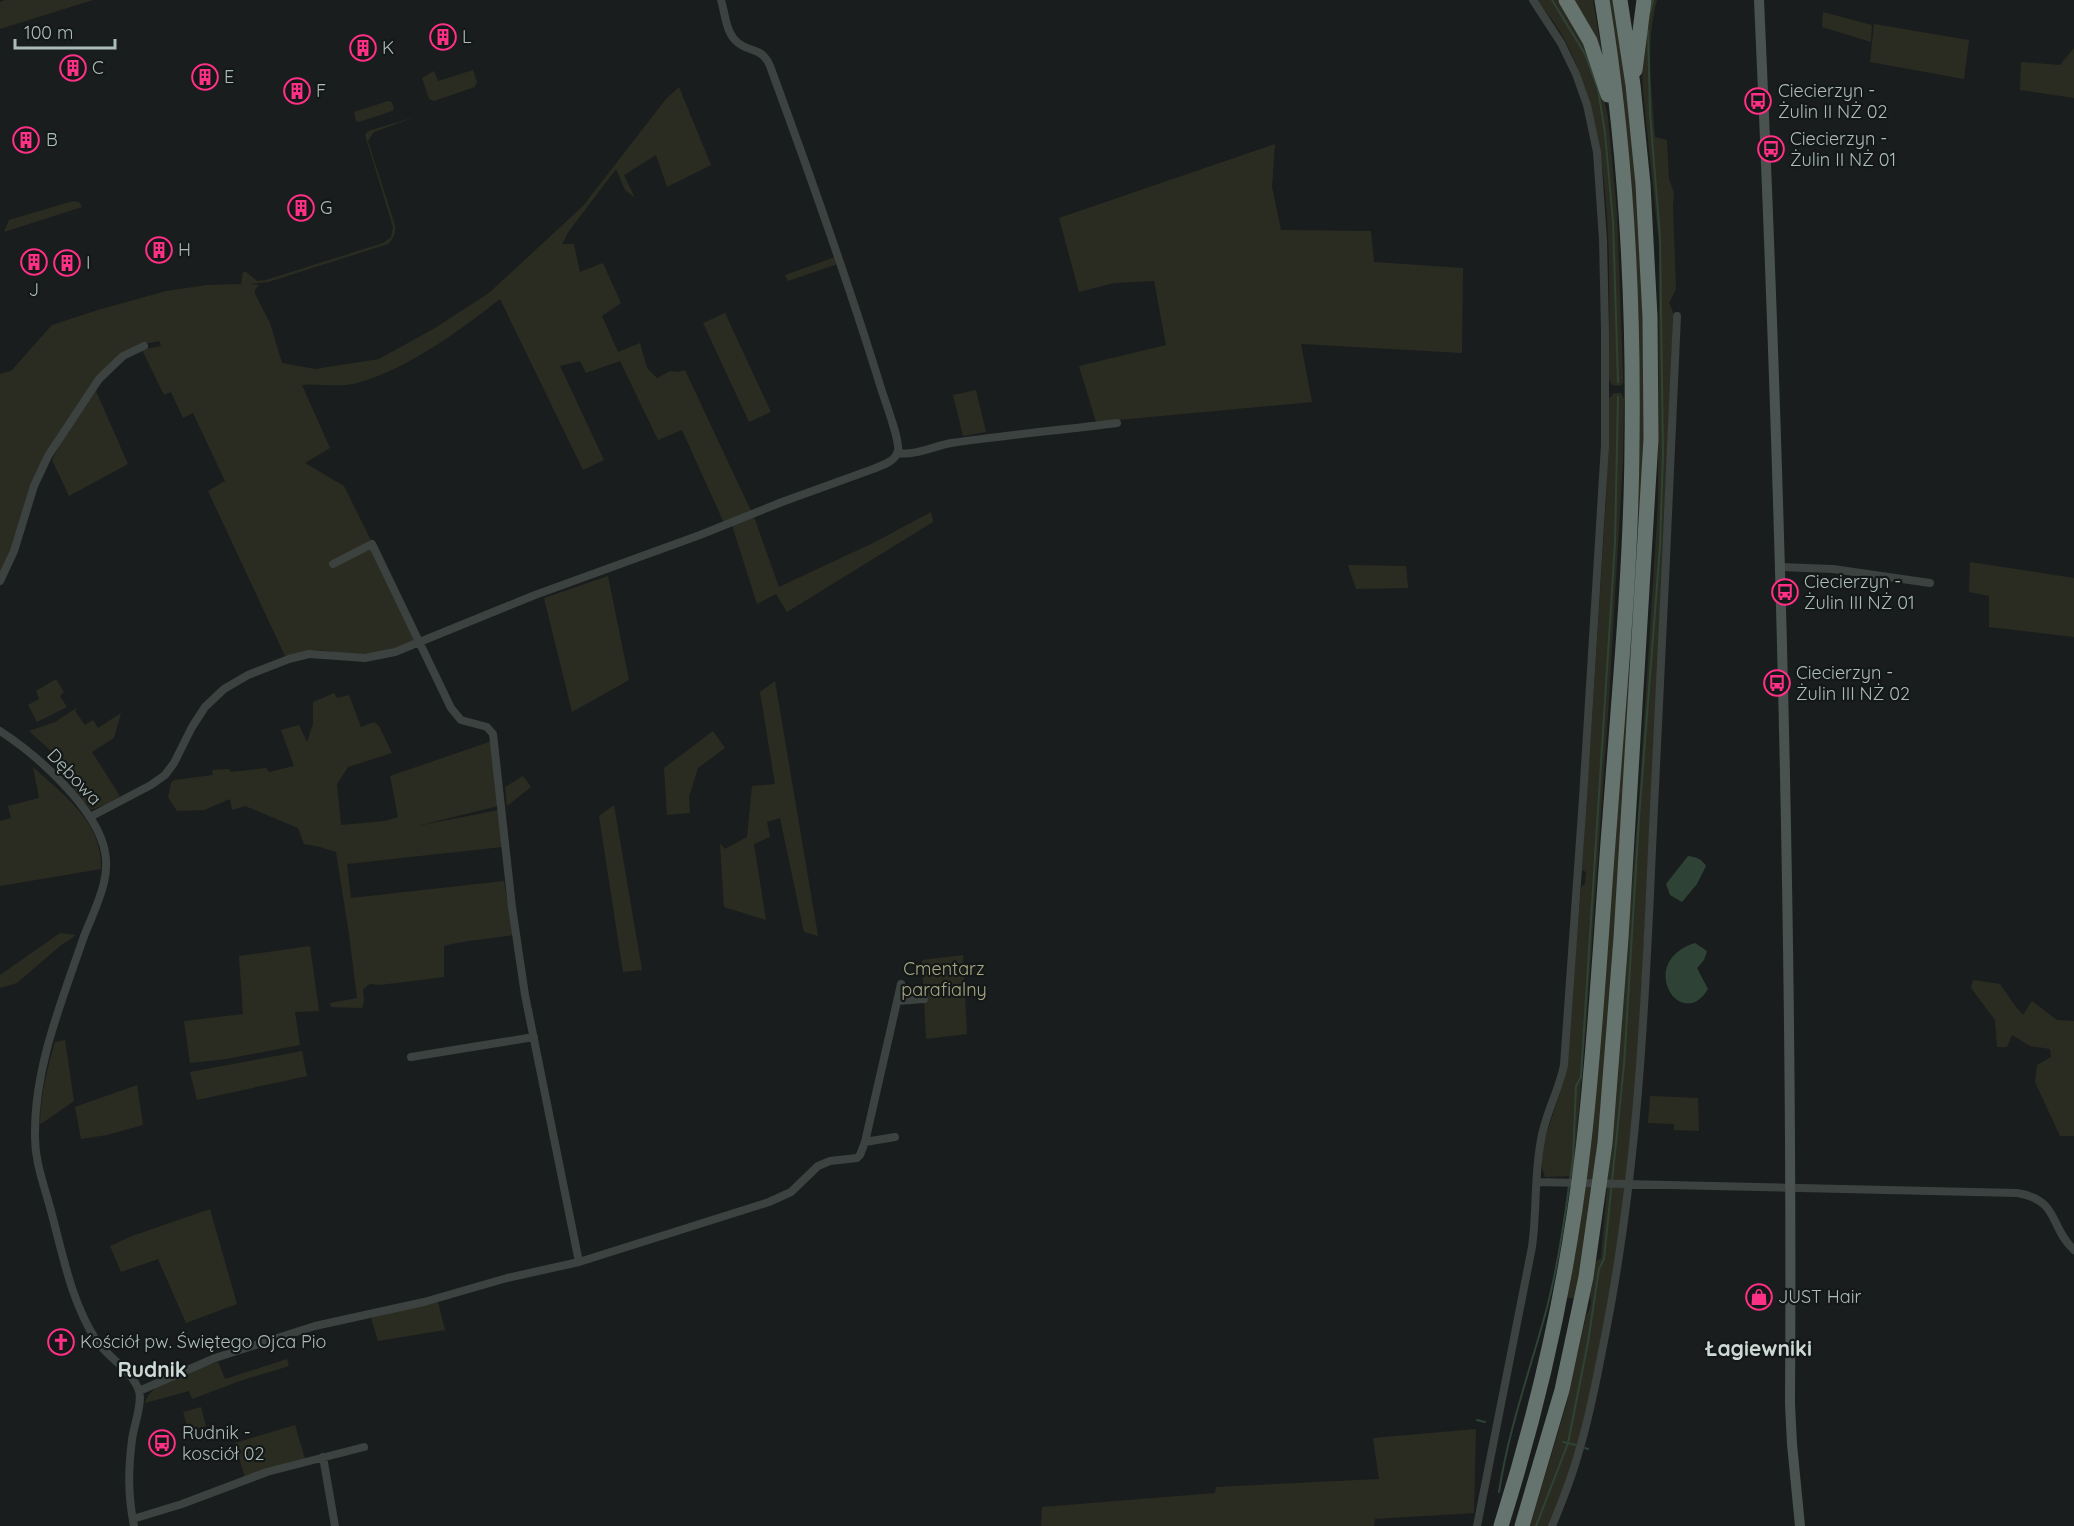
<svg xmlns="http://www.w3.org/2000/svg" width="2074" height="1526" font-family="Quicksand,sans-serif">
<rect width="100%" height="100%" fill="#1a1d1d"/>
<path fill="#2b2c21" d="M 5,0 L 93,0 L 0,29 L 0,2 Z
M 1537,0 L 1560,0 L 1578,27 L 1601,85 L 1608,117 L 1617,212 L 1623,374 L 1623,383 L 1620,386 L 1612,385 L 1609,379 C 1609,269 1617,131 1561,33 C 1554,22 1545,11 1537,0 Z
M 1571,0 L 1593,0 L 1602,54 Z
M 1609,0 L 1614,0 C 1625,77 1635,155 1640,232 C 1644,309 1644,385 1644,462 L 1606,1098 L 1577,1299 L 1564,1297 L 1639,472 L 1640,392 L 1636,269 Z
M 1647,0 L 1657,0 C 1645,44 1652,92 1655,137 L 1667,140 L 1669,179 L 1674,193 L 1673,206 L 1676,289 L 1669,303 L 1673,312 L 1668,469 L 1637,1077 L 1619,1243 L 1591,1389 L 1578,1450 L 1549,1526 L 1530,1526 L 1566,1406 L 1586,1316 C 1589,1310 1593,1303 1590,1297 L 1596,1261 L 1601,1258 L 1639,800 L 1658,504 L 1659,245 L 1643,92 L 1641,46 Z
M 1823,12 L 1872,25 L 1871,42 L 1822,27 Z
M 1874,24 L 1969,40 L 1964,79 L 1870,62 Z
M 2074,48 L 2074,98 L 2020,90 L 2021,62 L 2060,65 Z
M 473,70 L 477,82 L 475,87 L 434,101 L 429,99 L 422,78 L 434,71 L 438,81 Z
M 679,87 L 711,165 L 667,187 L 656,155 L 624,175 L 635,198 L 625,190 L 616,169 L 569,231 L 562,244 L 574,244 L 580,272 L 603,263 L 621,303 L 602,316 L 618,352 L 640,343 L 647,368 L 657,378 L 670,371 L 678,372 L 685,370 L 751,511 L 724,523 L 682,430 L 658,440 L 620,361 L 586,373 L 580,361 L 560,366 L 604,460 L 583,470 L 500,299 C 459,331 408,369 357,383 C 340,388 319,383 302,385 L 330,448 L 305,463 L 344,486 L 420,639 L 381,653 L 359,656 L 320,650 L 285,656 L 208,491 L 225,481 L 193,413 L 183,418 L 171,392 L 164,395 L 142,350 L 161,346 L 159,341 L 135,346 L 117,357 L 48,456 L 0,581 L 0,374 L 11,371 L 52,325 L 98,310 L 166,291 L 207,285 L 241,284 L 243,272 L 246,272 L 257,281 L 266,280 L 383,243 L 391,237 L 393,227 L 365,135 L 368,131 L 415,117 L 374,132 L 368,141 L 395,225 C 396,233 394,238 388,244 L 268,282 L 250,284 L 259,285 L 255,290 L 255,294 L 270,323 L 282,363 L 315,369 L 379,359 L 435,328 L 489,293 L 583,206 L 666,99 Z
M 388,101 L 392,102 L 394,109 L 392,111 L 359,122 L 356,121 L 354,112 Z
M 1275,144 L 1272,187 L 1281,230 L 1371,231 L 1374,262 L 1463,268 L 1462,353 L 1301,344 L 1312,402 L 1096,422 L 1079,366 L 1166,345 L 1154,281 L 1114,283 L 1079,292 L 1059,218 Z
M 73,201 L 79,202 L 82,207 L 4,232 L 9,220 Z
M 835,257 L 838,264 L 788,281 L 785,275 Z
M 725,313 L 771,412 L 749,422 L 703,323 Z
M 976,390 L 986,432 L 963,436 L 953,395 Z
M 96,391 L 128,464 L 69,496 L 52,460 L 63,439 Z
M 1614,393 L 1621,393 L 1624,399 L 1623,460 L 1609,700 L 1586,1029 L 1573,1176 L 1545,1177 L 1541,1164 L 1544,1141 L 1565,1078 L 1581,887 L 1585,884 L 1586,872 L 1582,870 L 1606,500 L 1609,398 Z
M 931,512 L 933,522 L 787,612 L 776,594 L 757,604 L 732,525 L 754,517 L 779,587 L 875,542 Z
M 1970,562 L 2074,578 L 2074,637 L 1989,627 L 1989,596 L 1969,592 Z
M 1348,565 L 1406,566 L 1408,588 L 1356,589 Z
M 608,576 L 629,680 L 572,712 L 544,598 Z
M 56,679 L 64,692 L 60,696 L 67,707 L 37,722 L 28,705 L 39,699 L 36,691 Z
M 775,681 L 818,936 L 804,932 L 780,818 L 767,822 L 770,837 L 754,844 L 766,920 L 724,907 L 720,843 L 725,849 L 747,837 L 752,786 L 775,784 L 760,692 Z
M 334,693 L 337,698 L 349,695 L 361,727 L 374,722 L 379,726 L 392,753 L 348,767 L 337,784 L 341,825 L 385,821 L 398,817 L 390,776 L 492,741 L 498,806 L 417,826 L 499,810 L 502,847 L 347,864 L 351,898 L 504,881 L 513,935 C 490,939 466,940 444,946 L 444,977 L 380,985 L 370,984 L 363,989 L 364,1002 L 362,1008 L 331,1007 L 330,1003 L 357,998 L 349,934 L 336,852 L 320,847 L 304,844 L 298,828 L 245,806 L 232,810 L 230,799 L 204,810 L 177,811 L 168,797 L 171,783 L 174,780 L 213,775 L 212,770 L 229,769 L 231,772 L 266,768 L 269,772 L 294,766 L 281,730 L 299,725 L 307,742 L 313,724 L 313,702 Z
M 78,707 L 75,711 L 85,725 L 93,720 L 98,728 L 121,713 L 114,738 L 92,752 L 120,796 L 109,803 L 91,810 L 73,788 L 79,780 L 60,759 L 29,731 L 55,722 Z
M 713,731 L 725,748 L 698,768 L 689,797 L 690,813 L 667,815 L 664,768 Z
M 33,767 C 64,796 103,822 101,869 L 0,886 L 0,821 L 11,818 L 8,806 L 39,798 Z
M 523,776 L 531,787 L 507,806 L 505,787 Z
M 614,805 L 642,970 L 623,972 L 599,816 Z
M 60,933 L 76,935 L 60,946 L 17,983 L 0,988 L 0,975 Z
M 310,946 L 319,1011 L 295,1012 L 300,1045 L 226,1059 L 190,1063 L 184,1021 L 243,1014 L 239,956 Z
M 963,955 L 967,1034 L 926,1039 L 922,960 Z
M 1973,980 L 2000,984 L 2016,1007 L 2023,1015 L 2032,1001 L 2057,1020 L 2074,1021 L 2074,1136 L 2060,1136 L 2035,1082 L 2037,1065 L 2051,1057 L 2050,1049 L 2030,1046 L 2012,1035 L 2007,1047 L 1997,1047 L 1995,1020 L 1971,988 Z
M 65,1040 L 74,1101 L 41,1124 L 40,1122 C 41,1094 47,1069 55,1042 Z
M 302,1051 L 307,1076 L 197,1100 L 190,1072 Z
M 137,1085 L 143,1125 L 107,1135 L 81,1139 L 75,1107 Z
M 1650,1096 L 1698,1098 L 1699,1131 L 1674,1130 L 1674,1124 L 1648,1123 Z
M 210,1209 L 237,1304 L 186,1323 L 158,1259 L 121,1272 L 110,1246 L 132,1236 Z
M 438,1302 L 445,1330 L 378,1341 L 371,1318 Z
M 287,1359 L 289,1366 L 240,1381 L 192,1399 L 189,1391 L 145,1403 C 151,1380 197,1370 218,1362 L 225,1379 Z
M 201,1407 L 206,1426 L 189,1432 L 183,1412 Z
M 295,1425 L 305,1459 L 245,1478 L 235,1443 Z
M 1476,1429 L 1474,1513 L 1375,1519 L 1374,1526 L 1041,1526 L 1042,1507 L 1215,1493 L 1216,1487 L 1379,1479 L 1373,1438 Z"/>
<path fill="#2e4336" d="M 1688,856 C 1696,857 1702,859 1706,866 L 1697,884 L 1682,902 L 1670,895 L 1666,884 Z
M 1695,943 L 1707,951 L 1704,960 L 1697,968 L 1708,989 C 1681,1034 1635,962 1695,943 Z"/>
<g fill="none" stroke-linecap="round" stroke-linejoin="round">
<path stroke="#2e4336" stroke-width="2" d="M 1552,0 L 1585,54 L 1598,89 L 1605,133 L 1613,221 L 1618,382
M 1650,12 L 1653,0
M 1570,1180 L 1573,1159 L 1576,1086 L 1581,1077 L 1615,543 L 1618,397
M 1477,1420 L 1485,1422
M 1563,1442 L 1576,1445
M 1585,1448 L 1588,1449
M 1499,1492 C 1508,1433 1527,1379 1543,1322 C 1556,1278 1563,1232 1569,1186
M 1536,1526 L 1568,1443 L 1588,1342 L 1599,1269 L 1604,1259 L 1624,1065 L 1639,818 L 1660,547 L 1663,453 L 1660,237 L 1650,113 L 1648,30"/>
<path stroke="#3b4240" stroke-width="8" d="M 897,453 C 915,456 934,446 951,443 C 1006,435 1062,430 1117,423
M 333,564 L 372,544 L 451,708 L 461,720 L 487,727 L 493,734 L 512,907 L 525,995 L 579,1262
M 1779,567 L 1833,569 L 1930,583
M 0,581 L 14,551 L 34,486 L 48,456 L 99,379 L 123,356 L 144,346
M 0,731 C 36,754 97,808 105,852 C 111,881 93,912 83,939 C 62,1001 35,1065 35,1132 C 34,1161 44,1184 51,1211 C 63,1255 71,1301 96,1340 C 108,1358 132,1370 139,1391 C 143,1403 133,1428 132,1440 C 128,1471 128,1496 134,1526
M 90,817 L 151,785 L 165,775 L 174,763 L 192,727 L 205,707 L 224,689 L 248,675 L 289,659 L 309,654 L 365,658 L 395,652 L 535,595 L 700,535 L 782,502 L 873,469 C 882,465 895,462 898,451 C 900,439 884,399 880,385 C 847,278 809,172 770,66 C 761,45 749,54 736,41 C 726,32 725,13 721,0
M 898,1001 L 924,999
M 411,1057 L 534,1037
M 865,1142 L 895,1137
M 1537,1182 L 2017,1193 C 2060,1200 2049,1227 2074,1250
M 139,1391 L 215,1358 L 315,1326 L 424,1302 L 507,1278 L 579,1262 L 769,1202 L 791,1192 L 818,1166 L 830,1161 L 857,1158 L 860,1155 L 865,1142 L 901,984
M 323,1457 L 335,1526
M 133,1519 L 182,1504 L 267,1472 L 364,1447
M 1477,1526 L 1532,1247 C 1537,1212 1534,1175 1541,1140 C 1545,1114 1559,1091 1564,1065 L 1583,798 L 1605,445 L 1605,330 L 1603,240 L 1597,152 L 1587,105 L 1576,74 L 1561,43 L 1533,0
M 1552,1526 C 1562,1502 1572,1477 1579,1451 C 1591,1412 1598,1371 1606,1331 C 1637,1172 1645,1011 1652,849 C 1660,671 1670,494 1677,316"/>
<path stroke="#49524f" stroke-width="10" d="M 1759,0 C 1780,467 1793,936 1790,1404 L 1792,1444 L 1800,1526"/>
<path stroke="#66746f" stroke-width="15" d="M 1566,0 L 1590,41 L 1608,95
M 1635,70 L 1644,0
M 1501,1526 C 1540,1403 1568,1277 1583,1149 C 1596,1039 1601,928 1610,817 C 1619,694 1631,570 1632,447 C 1634,298 1626,147 1602,0
M 1522,1526 L 1562,1390 L 1586,1277 L 1605,1143 L 1621,938 L 1651,439 L 1650,317 L 1643,184 L 1633,85 L 1620,0"/>
</g>
<defs>
<g id="building-ring" transform="scale(1.35)"><circle r="9.5" fill="#151818" stroke="#ff3086" stroke-width="1.5"/><path d="M-4-6H4V6H1V3H-1V6H-4ZM-2.5-4.3h1.7v1.8h-1.7ZM.8-4.3h1.7v1.8H.8ZM-2.5-1h1.7V.8h-1.7ZM.8-1h1.7V.8H.8Z" fill="#ff3086"/></g>
<g id="bus-ring" transform="scale(1.35)"><circle r="9.5" fill="#151818" stroke="#ff3086" stroke-width="1.5"/><path d="M-5-6H5V4H4V6H2V4H-2V6H-4V4H-5ZM-3.5-4V0h7V-4ZM-3.5 1.2v1.5H-2V1.2ZM2 1.2v1.5H3.5V1.2Z" fill="#ff3086"/></g>
<g id="shop-ring" transform="scale(1.35)"><circle r="9.5" fill="#151818" stroke="#ff3086" stroke-width="1.5"/><path d="M-5-2.5h2.3a2.7 3.5 0 0 1 5.4 0H5L5.5 6h-11ZM-1.5-2.5h3a1.5 2.3 0 0 0-3 0Z" fill="#ff3086"/></g>
<g id="church-ring" transform="scale(1.35)"><circle r="9.5" fill="#151818" stroke="#ff3086" stroke-width="1.5"/><path d="M-1.2-6h2.4v3.5h3.3v2.4h-3.3V6h-2.4V-.1h-3.3v-2.4h3.3Z" fill="#ff3086"/></g>
</defs>
<g fill-rule="evenodd">
<use href="#building-ring" x="443" y="37"/>
<use href="#building-ring" x="363" y="48"/>
<use href="#building-ring" x="73" y="68"/>
<use href="#building-ring" x="205" y="77"/>
<use href="#building-ring" x="297" y="91"/>
<use href="#bus-ring" x="1758" y="101"/>
<use href="#building-ring" x="26" y="140"/>
<use href="#bus-ring" x="1771" y="149"/>
<use href="#building-ring" x="301" y="208"/>
<use href="#building-ring" x="159" y="250"/>
<use href="#building-ring" x="34" y="262"/>
<use href="#building-ring" x="67" y="263"/>
<use href="#bus-ring" x="1785" y="592"/>
<use href="#bus-ring" x="1777" y="683"/>
<use href="#shop-ring" x="1759" y="1297"/>
<use href="#church-ring" x="61" y="1342"/>
<use href="#bus-ring" x="162" y="1443"/>
</g>
<g text-anchor="middle" stroke-width="4.5" stroke-linejoin="round" paint-order="stroke">
<g font-size="18" fill="#acbdb7" stroke="#151818" text-anchor="start">
<text x="462" y="43">L</text>
<text x="382" y="54">K</text>
<text x="92" y="74">C</text>
<text x="224" y="83">E</text>
<text x="316" y="97">F</text>
<text x="1778" y="97">Ciecierzyn -<tspan x="1778" dy="21">Żulin II NŻ 02</tspan></text>
<text x="1790" y="145">Ciecierzyn -<tspan x="1790" dy="21">Żulin II NŻ 01</tspan></text>
<text x="46" y="146">B</text>
<text x="320" y="214">G</text>
<text x="178" y="256">H</text>
<text x="86" y="269">I</text>
<text x="34" y="296" text-anchor="middle">J</text>
<text x="1804" y="588">Ciecierzyn -<tspan x="1804" dy="21">Żulin III NŻ 01</tspan></text>
<text x="1796" y="679">Ciecierzyn -<tspan x="1796" dy="21">Żulin III NŻ 02</tspan></text>
<text x="1778" y="1303">JUST Hair</text>
<text x="80" y="1348">Kościół pw. Świętego Ojca Pio</text>
<text x="182" y="1439">Rudnik -<tspan x="182" dy="21">kosciół 02</tspan></text>
</g>
<g font-size="18" fill="#acbdb7" stroke="#151818">
<text transform="translate(74 777) rotate(47)" y="6">Dębowa</text>
</g>
<g font-size="18" fill="#a9a982" stroke="#151818">
<text x="944" y="975">Cmentarz<tspan x="944" dy="21">parafialny</tspan></text>
</g>
<g font-size="21" font-weight="bold" fill="#cdd9d5" stroke="#151818">
<text x="1758" y="1356">Łagiewniki</text>
<text x="152" y="1377">Rudnik</text>
</g>
</g>
<path d="M15 39v9h100v-9" fill="none" stroke="#acbdb7" stroke-width="3"/>
<text x="24" y="39" font-size="18" fill="#acbdb7" stroke="#151818" stroke-width="4.5" paint-order="stroke">100 m</text>
</svg>
